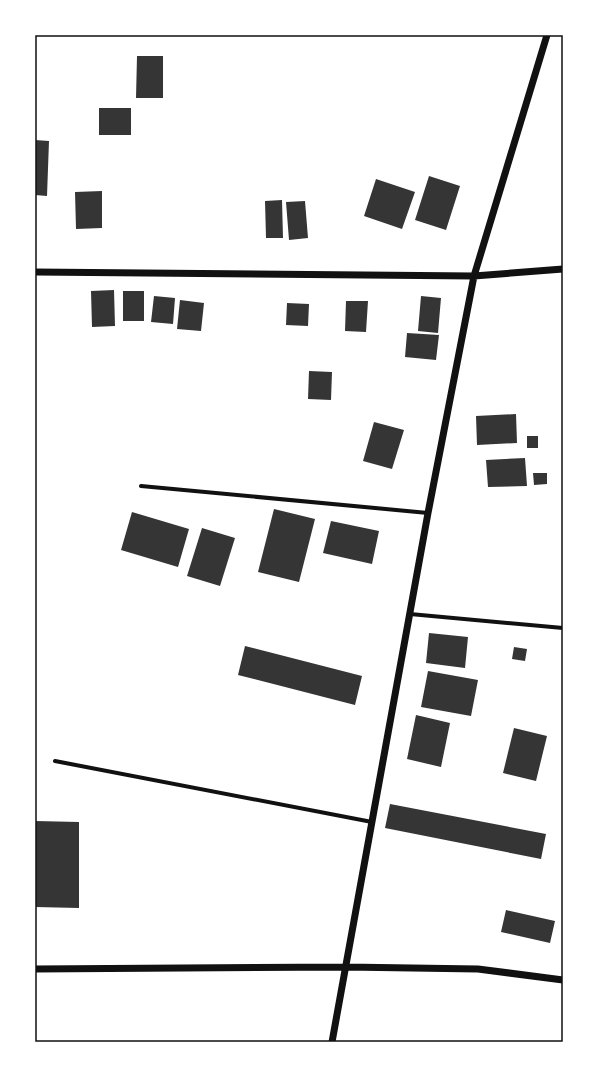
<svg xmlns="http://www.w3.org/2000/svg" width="598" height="1077" font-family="Jost,sans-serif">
<rect width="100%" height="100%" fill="#fff"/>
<path fill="#353535" d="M 137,56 L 163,56 L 163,98 L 136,98 Z
M 99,108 L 131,108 L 131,135 L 99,135 Z
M 35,140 L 49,141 L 47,196 L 35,195 Z
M 429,176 L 460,186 L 446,230 L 415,220 Z
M 376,179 L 415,192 L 402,229 L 364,216 Z
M 102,191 L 102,228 L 76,229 L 75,192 Z
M 282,200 L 283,238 L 266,238 L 265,201 Z
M 305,201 L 308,238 L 289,240 L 286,202 Z
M 114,290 L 115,326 L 92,327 L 91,291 Z
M 123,291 L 144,291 L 144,321 L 123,321 Z
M 154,296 L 175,298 L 173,324 L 151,322 Z
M 421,296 L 441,298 L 438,333 L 418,331 Z
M 180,300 L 204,303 L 201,331 L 177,329 Z
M 346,301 L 368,301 L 366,332 L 345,331 Z
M 287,303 L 309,304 L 308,326 L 286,325 Z
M 407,333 L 439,335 L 436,360 L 405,357 Z
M 309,371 L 332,372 L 331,400 L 308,399 Z
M 516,414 L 517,443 L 477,445 L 476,416 Z
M 374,422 L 404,430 L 392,469 L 363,461 Z
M 527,436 L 538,436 L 538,448 L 527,448 Z
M 525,458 L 527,486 L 488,487 L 486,460 Z
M 533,473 L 547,473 L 547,484 L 534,485 Z
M 274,509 L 315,519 L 299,582 L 258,572 Z
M 132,512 L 189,529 L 178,567 L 121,550 Z
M 331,521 L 379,531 L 372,564 L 323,553 Z
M 202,528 L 235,538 L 220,586 L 187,576 Z
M 429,633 L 468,637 L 465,668 L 426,663 Z
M 245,646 L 362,676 L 355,705 L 238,675 Z
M 514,647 L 527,649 L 525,661 L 512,659 Z
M 428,671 L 478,680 L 471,716 L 421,707 Z
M 416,715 L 450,723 L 441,767 L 407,759 Z
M 514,728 L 547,736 L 536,781 L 503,773 Z
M 390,804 L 546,834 L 541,859 L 385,828 Z
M 35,821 L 79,822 L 79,908 L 35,907 Z
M 506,910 L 555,921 L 550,943 L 501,932 Z"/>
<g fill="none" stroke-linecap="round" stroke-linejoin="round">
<path stroke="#111" stroke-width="4" d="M 141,486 L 428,513
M 410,614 L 563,628
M 55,761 L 372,822"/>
<path stroke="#111" stroke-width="7" d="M 35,272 L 474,276 L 563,269
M 35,969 L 346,967 L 478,969 L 563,980
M 332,1042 L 428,513 L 474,276 L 547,35"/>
</g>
<rect width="598" height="1077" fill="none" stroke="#ffffff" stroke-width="72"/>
<rect x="36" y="36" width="526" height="1005" fill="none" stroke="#111" stroke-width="1.5"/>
</svg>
